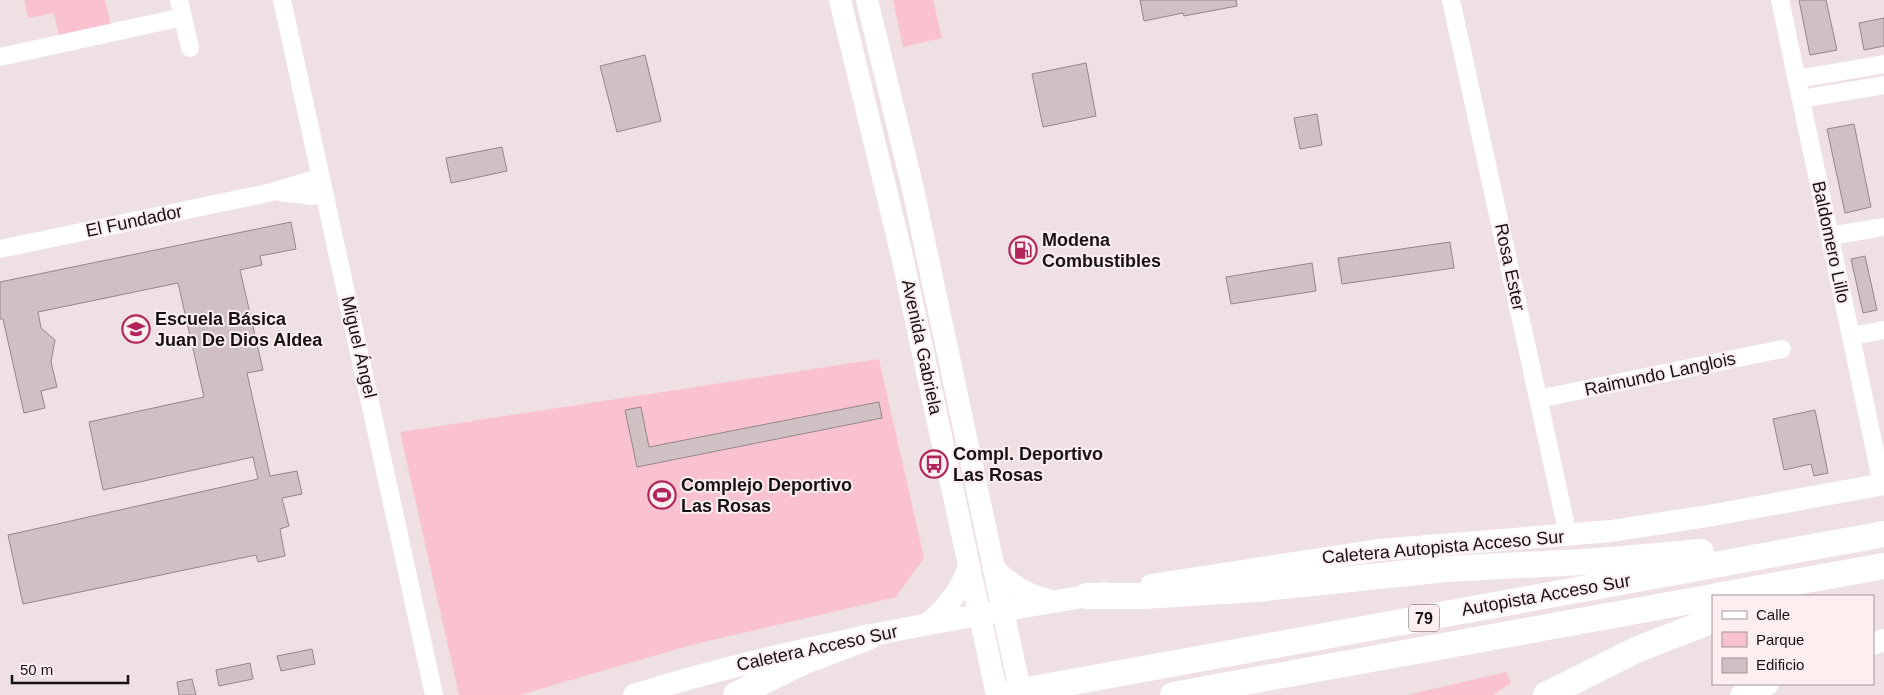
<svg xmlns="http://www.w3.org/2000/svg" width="1884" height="695" font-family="Helvetica,sans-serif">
<rect width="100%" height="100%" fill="#efe0e3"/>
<path fill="#fac2ce" d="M 24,0 L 105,0 L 111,25 L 59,36 L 54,13 L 28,18 Z
M 893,0 L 933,0 L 942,38 L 903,47 Z
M 879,359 L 924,558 L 896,597 L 691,645 L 520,695 L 459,695 L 400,432 Z
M 1506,672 L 1511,683 L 1493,695 L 1407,695 Z"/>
<path fill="#cfc0c3" stroke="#948689" d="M 1140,0 L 1236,0 L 1237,6 L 1184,16 L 1183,13 L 1144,21 Z
M 1799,0 L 1826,0 L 1837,50 L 1810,55 Z
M 1884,18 L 1884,46 L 1864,50 L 1859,23 Z
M 645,55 L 661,121 L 617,132 L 600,66 Z
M 1086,63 L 1096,116 L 1043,127 L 1032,74 Z
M 1317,114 L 1322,145 L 1300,149 L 1294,118 Z
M 1854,124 L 1871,207 L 1845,213 L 1827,129 Z
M 502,147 L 507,171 L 451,183 L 446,158 Z
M 291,222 L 296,249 L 260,256 L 262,265 L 240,270 L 263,370 L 247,373 L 270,476 L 297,471 L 302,494 L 282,498 L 289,526 L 280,529 L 285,556 L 258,562 L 256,555 L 23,604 L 8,535 L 258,479 L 253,457 L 103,490 L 89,422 L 204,397 L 178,283 L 38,312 L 41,328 L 55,340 L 51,362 L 57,387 L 41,391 L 45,408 L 24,413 L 3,319 L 0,319 L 0,282 Z
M 1450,242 L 1454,268 L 1342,284 L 1338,258 Z
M 1865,256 L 1877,310 L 1863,313 L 1851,259 Z
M 1312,263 L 1316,291 L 1231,304 L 1226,277 Z
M 879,402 L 882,418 L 637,467 L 625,410 L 641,407 L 649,447 Z
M 1815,410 L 1828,473 L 1814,476 L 1811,464 L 1784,470 L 1773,419 Z
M 312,649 L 315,664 L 281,671 L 277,656 Z
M 250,663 L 253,679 L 219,686 L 216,670 Z
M 192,679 L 196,695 L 179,695 L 177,682 Z"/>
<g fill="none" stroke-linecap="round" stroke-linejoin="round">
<path stroke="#fff" stroke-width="18" d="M 179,0 L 190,48
M 282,0 L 434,695
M 1451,0 L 1568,535
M 1780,0 L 1882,484
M 0,57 L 183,17
M 1797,79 L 1884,64
M 1801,99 L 1884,85
M 279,192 L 314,196 L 325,194
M 1830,236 L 1884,227
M 0,249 L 268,193 L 321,177
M 1851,336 L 1884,330
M 1538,399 L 1782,349"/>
<path stroke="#fff" stroke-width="22" d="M 840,0 L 902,256 L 997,695
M 867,0 L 913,189 L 1021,695
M 993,567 C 1009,585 1028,596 1051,601
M 1151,585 L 1379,550 L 1611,531 L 1708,516 L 1884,484
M 926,625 C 946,610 960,591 969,567
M 1873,644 L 1884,640
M 634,695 C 787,647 946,620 1104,593
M 1741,695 L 1768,684"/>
<path stroke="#fff" stroke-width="26" d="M 1086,596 L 1144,596 L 1256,589 L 1446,569 L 1600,561 L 1701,552
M 1716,596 L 1884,566
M 736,695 L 802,662 L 868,637
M 1001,695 L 1884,534
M 1173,695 L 1713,597
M 1546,695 L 1638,649 L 1713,620"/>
</g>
<defs>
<g id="fuel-ring" transform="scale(1.4375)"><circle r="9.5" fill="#fdeef0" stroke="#b3255a" stroke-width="1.5"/><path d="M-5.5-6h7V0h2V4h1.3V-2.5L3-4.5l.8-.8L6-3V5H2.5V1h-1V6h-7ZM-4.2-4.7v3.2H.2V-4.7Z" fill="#b3255a"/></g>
<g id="school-ring" transform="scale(1.4375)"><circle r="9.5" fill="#fdeef0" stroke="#b3255a" stroke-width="1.5"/><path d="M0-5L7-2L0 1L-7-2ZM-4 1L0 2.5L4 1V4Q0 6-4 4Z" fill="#b3255a"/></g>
<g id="bus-ring" transform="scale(1.4375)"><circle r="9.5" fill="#fdeef0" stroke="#b3255a" stroke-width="1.5"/><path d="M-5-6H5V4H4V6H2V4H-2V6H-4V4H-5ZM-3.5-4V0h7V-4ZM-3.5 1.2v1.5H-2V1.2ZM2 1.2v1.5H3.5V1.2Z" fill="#b3255a"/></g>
<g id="stadium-ring" transform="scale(1.4375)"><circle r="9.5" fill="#fdeef0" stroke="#b3255a" stroke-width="1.5"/><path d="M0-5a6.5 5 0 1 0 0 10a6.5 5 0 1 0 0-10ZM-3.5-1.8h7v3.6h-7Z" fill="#b3255a"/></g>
</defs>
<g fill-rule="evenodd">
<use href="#fuel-ring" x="1023" y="250"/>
<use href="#school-ring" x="136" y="329"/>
<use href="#bus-ring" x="934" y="464"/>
<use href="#stadium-ring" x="662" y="495"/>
</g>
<g text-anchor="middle" stroke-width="4" stroke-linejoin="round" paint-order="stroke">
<rect fill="#fdeef0" stroke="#5b5455" stroke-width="1" x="1409" y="604.5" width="30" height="27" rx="4"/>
<g font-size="16" font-weight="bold" fill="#161213">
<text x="1424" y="624">79</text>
</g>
<g font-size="18" fill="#161213" stroke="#fdeef0">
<text transform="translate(134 221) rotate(-12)" y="6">El Fundador</text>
<text transform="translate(1831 242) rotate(78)" y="6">Baldomero Lillo</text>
<text transform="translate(1510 267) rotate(78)" y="6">Rosa Ester</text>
<text transform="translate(359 347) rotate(77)" y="6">Miguel Ángel</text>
<text transform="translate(922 347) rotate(78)" y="6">Avenida Gabriela</text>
<text transform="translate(1660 374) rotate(-12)" y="6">Raimundo Langlois</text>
<text transform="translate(1443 547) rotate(-5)" y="6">Caletera Autopista Acceso Sur</text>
<text transform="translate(1546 595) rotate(-10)" y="6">Autopista Acceso Sur</text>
<text transform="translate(817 648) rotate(-12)" y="6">Caletera Acceso Sur</text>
</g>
<g font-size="18" font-weight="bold" fill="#161213" stroke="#fdeef0" text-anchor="start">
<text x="1042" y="246">Modena<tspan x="1042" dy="21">Combustibles</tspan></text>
<text x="155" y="325">Escuela Básica<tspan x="155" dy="21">Juan De Dios Aldea</tspan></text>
<text x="953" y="460">Compl. Deportivo<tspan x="953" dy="21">Las Rosas</tspan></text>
<text x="681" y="491">Complejo Deportivo<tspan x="681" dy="21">Las Rosas</tspan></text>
</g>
</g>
<rect x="1712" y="595" width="162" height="90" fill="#fdeef0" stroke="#a19698"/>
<rect x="1722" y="611" width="25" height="8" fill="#ffffff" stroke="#a19698"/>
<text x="1756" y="620" font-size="15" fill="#161213">Calle</text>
<rect x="1722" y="632" width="25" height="15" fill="#fac2ce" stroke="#a19698"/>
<text x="1756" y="645" font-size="15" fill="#161213">Parque</text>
<rect x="1722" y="658" width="25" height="15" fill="#cfc0c3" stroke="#a19698"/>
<text x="1756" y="670" font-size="15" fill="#161213">Edificio</text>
<path d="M12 675v8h116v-8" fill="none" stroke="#161213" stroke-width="2.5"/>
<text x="20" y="675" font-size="15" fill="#161213" stroke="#fdeef0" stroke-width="4" paint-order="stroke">50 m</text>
</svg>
